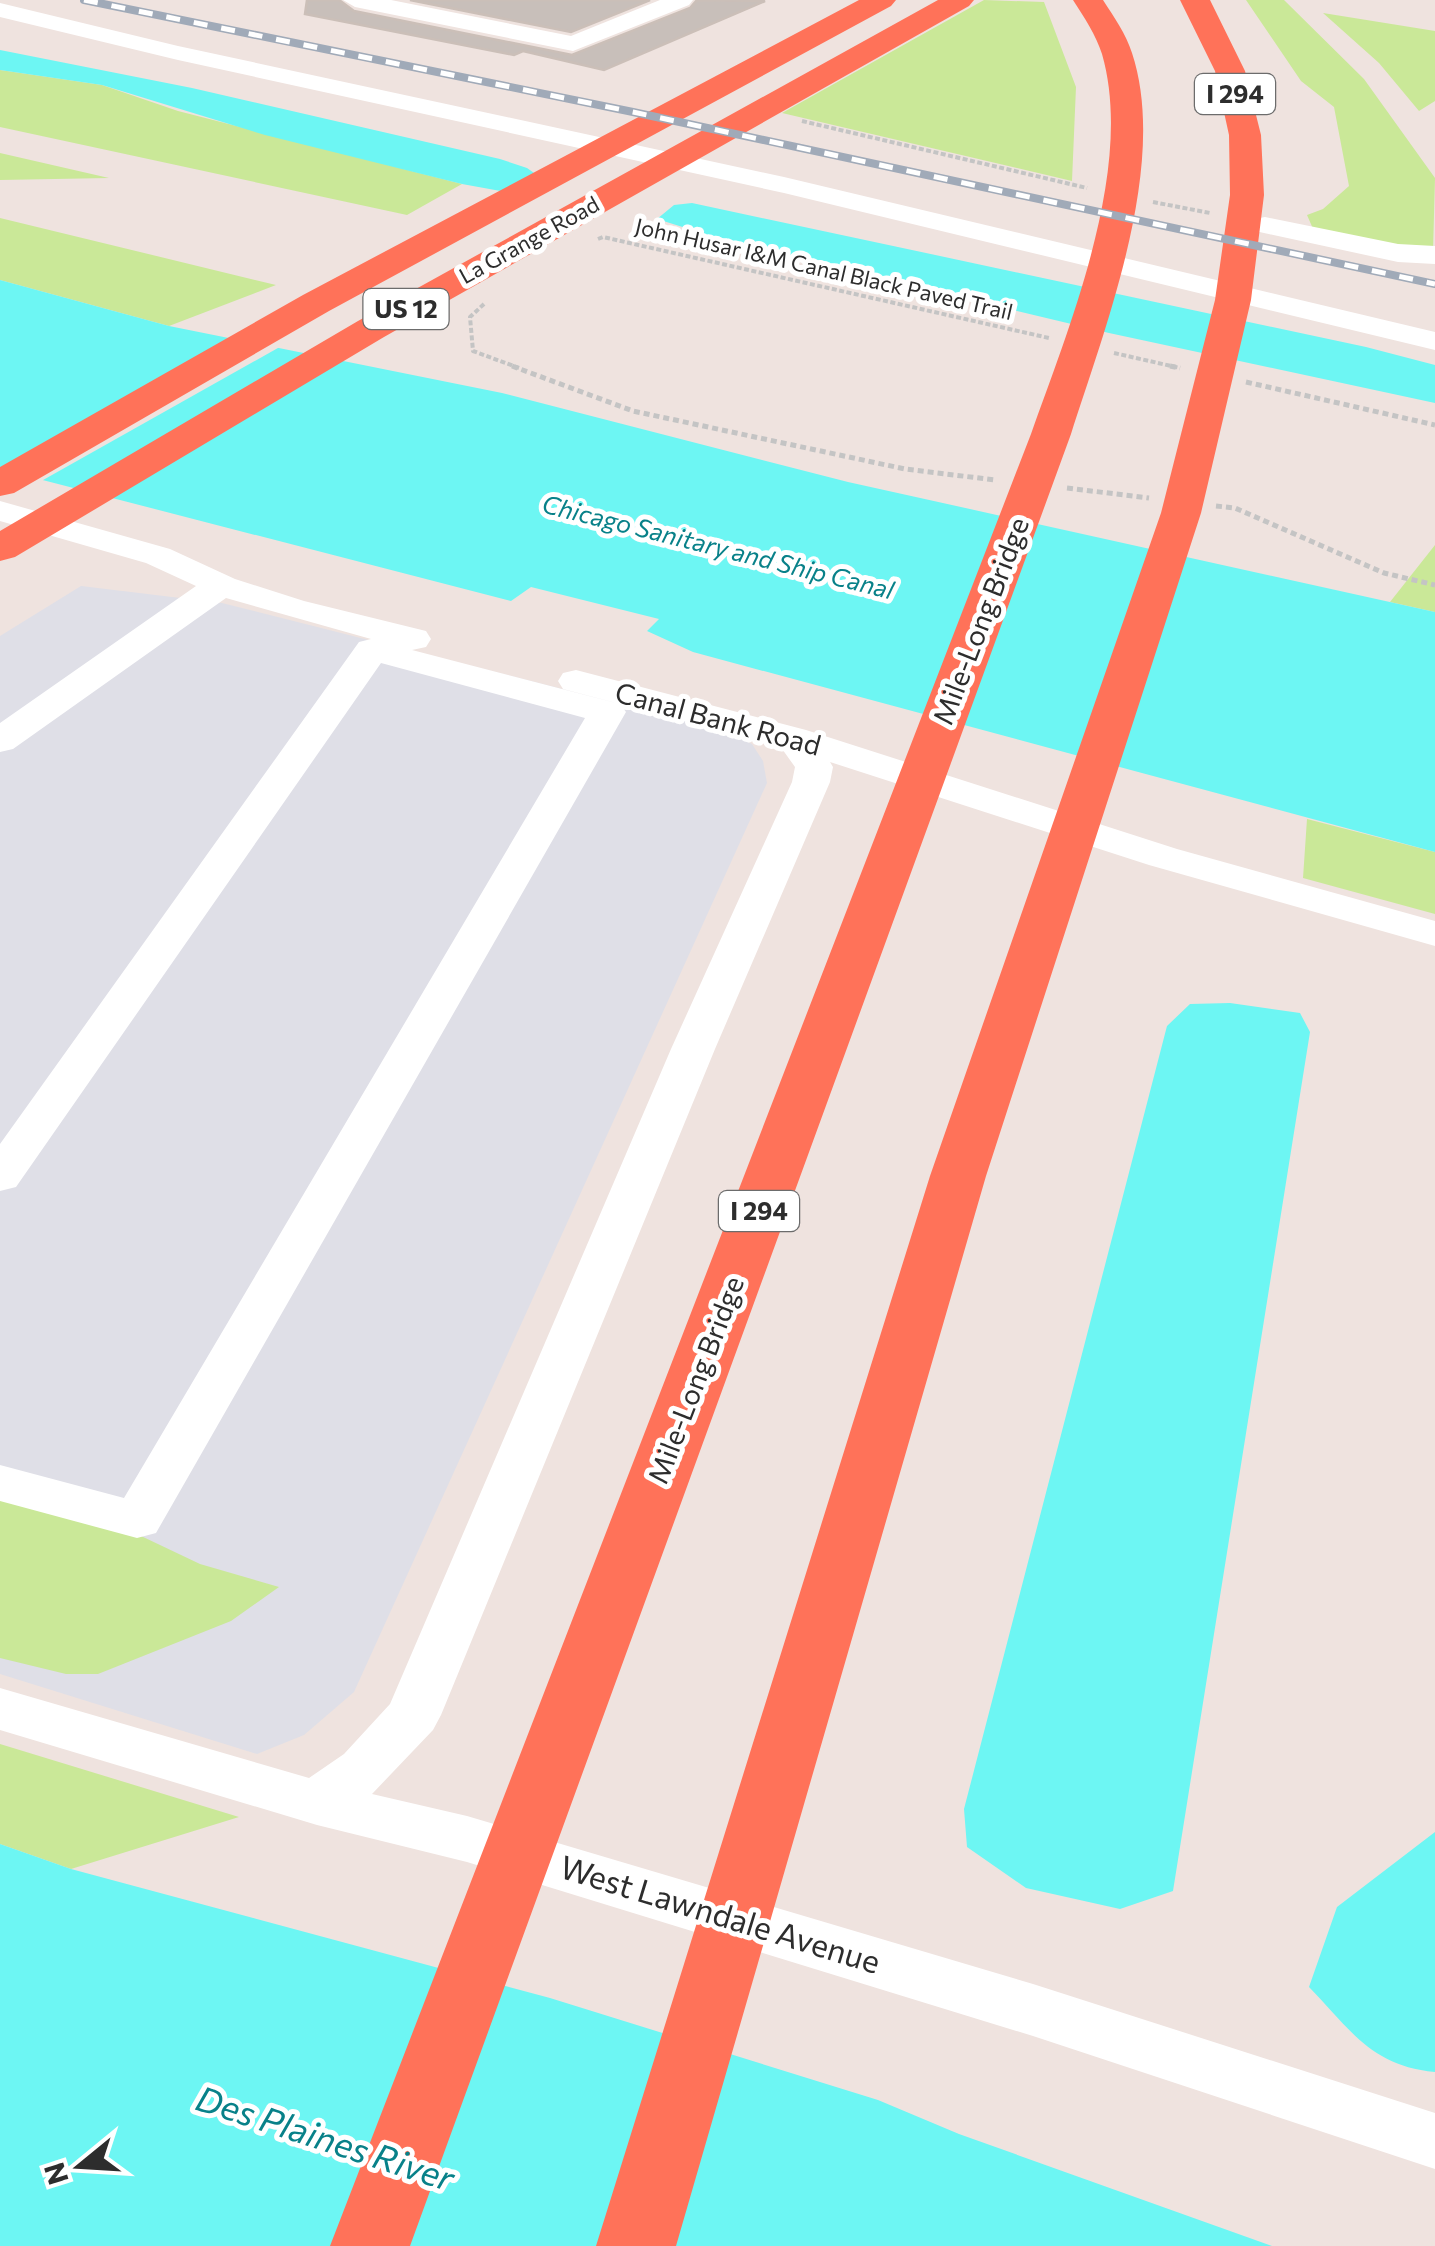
<svg xmlns="http://www.w3.org/2000/svg" width="1435" height="2246" font-family="Commissioner,sans-serif">
<rect width="100%" height="100%" fill="#efe3df"/>
<path fill="#dfdfe7" d="M 81,586 L 222,603 L 725,730 L 752,744 L 763,761 L 767,783 L 354,1692 L 304,1735 L 257,1754 L 0,1674 L 0,636 Z"/>
<path fill="#cae898" d="M 984,0 L 1044,2 L 1076,87 L 1072,181 L 782,113 Z
M 1246,0 L 1284,0 L 1364,79 L 1435,178 L 1433,251 L 1314,231 L 1307,215 L 1323,209 L 1349,186 L 1334,107 L 1301,81 Z
M 1323,13 L 1435,31 L 1435,101 L 1419,111 L 1379,63 Z
M 0,70 L 102,85 L 178,111 L 462,184 L 407,215 L 0,127 Z
M 0,153 L 109,178 L 0,180 Z
M 0,218 L 276,285 L 169,326 L 0,280 Z
M 1435,545 L 1435,612 L 1390,602 Z
M 1307,819 L 1435,852 L 1435,914 L 1303,878 Z
M 0,1487 L 99,1516 L 200,1564 L 279,1587 L 231,1621 L 98,1674 L 66,1674 L 0,1658 Z
M 0,1744 L 239,1817 L 71,1869 L 0,1844 Z"/>
<path fill="#6df6f3" d="M 0,50 L 192,88 L 500,159 L 527,168 L 551,185 L 506,192 L 462,184 L 265,135 L 102,85 L 0,70 Z
M 692,203 L 1366,347 L 1435,365 L 1435,403 L 1109,333 L 740,245 L 657,219 L 674,205 Z
M 0,280 L 169,326 L 502,393 L 848,482 L 1435,612 L 1435,852 L 693,652 L 647,631 L 659,619 L 531,587 L 511,601 L 0,469 Z
M 1230,1003 L 1300,1013 L 1310,1032 L 1173,1891 L 1120,1909 L 1026,1888 L 967,1847 L 964,1809 L 1167,1026 L 1190,1004 Z
M 1435,1832 L 1435,2072 C 1371,2066 1351,2030 1309,1987 L 1337,1907 Z
M 0,1844 L 71,1869 L 550,1998 L 878,2100 L 959,2134 L 1272,2246 L 0,2246 Z"/>
<path fill="#efe3df" d="M 243,336 L 285,344 L 36,484 L 0,474 Z"/>
<path fill="#c8bfba" stroke="#cbbfb8" stroke-width="2.5" d="M 307,0 L 339,0 L 354,11 L 572,55 L 690,8 L 697,0 L 765,1 L 604,70 L 523,51 L 514,55 L 305,14 Z
M 410,0 L 650,0 L 571,32 Z"/>
<g fill="none" stroke-linecap="round" stroke-linejoin="round">
<path stroke="#c4c4c4" stroke-width="4" stroke-dasharray="5 2.5" stroke-linecap="butt" d="M 802,121 L 1087,188
M 1153,202 L 1210,213
M 598,239 L 603,237 L 1049,338
M 484,304 L 470,317 L 473,351 L 519,368
M 1114,353 L 1180,368"/>
<path stroke="#c4c4c4" stroke-width="5" stroke-dasharray="6 4" stroke-linecap="butt" d="M 512,366 L 633,411 L 905,469 L 995,480
M 1170,366 L 1180,368
M 1246,382 L 1435,425
M 1067,488 L 1149,498
M 1216,506 L 1235,508 L 1384,573 L 1435,585"/>
<path fill="#fff" fill-rule="evenodd" d="M 343,0 L 391,0 L 571,36 L 660,0 L 693,0 L 689,5 L 573,51 L 355,7 Z
M 0,3 L 178,46 L 784,177 L 1435,332 L 1435,350 L 784,193 L 178,60 L 0,17 Z
M 1265,217 L 1398,244 L 1435,246 L 1435,264 L 1398,262 L 1255,231 L 1251,225 L 1255,219 Z
M 0,501 L 170,549 L 235,579 L 304,601 L 426,631 L 431,639 L 426,647 L 412,650 L 620,704 L 626,712 L 156,1533 L 137,1538 L 0,1501 L 0,1465 L 124,1498 L 585,718 L 381,663 L 16,1187 L 0,1191 L 0,1144 L 359,642 L 371,639 L 226,598 L 13,749 L 0,752 L 0,723 L 196,586 L 146,563 L 0,521 Z
M 576,670 L 806,730 L 1177,849 L 1435,921 L 1435,946 L 1149,865 L 830,762 L 833,767 L 830,782 L 715,1049 L 441,1715 L 433,1730 L 372,1794 L 467,1816 L 1033,1984 L 1435,2113 L 1435,2169 L 1033,2036 L 467,1862 L 317,1825 L 0,1730 L 0,1688 L 309,1778 L 344,1754 L 390,1704 L 671,1049 L 792,782 L 795,767 L 780,746 L 563,689 L 558,681 L 563,673 Z"/>
<path fill="#ff7259" fill-rule="evenodd" d="M 859,0 L 896,0 L 891,6 L 329,311 L 14,493 L 0,496 L 0,467 L 303,295 Z
M 938,0 L 974,0 L 969,6 L 384,337 L 15,557 L 0,561 L 0,531 L 358,321 Z
M 1073,0 L 1103,0 C 1114,17 1126,34 1132,53 C 1169,165 1105,327 1071,434 L 410,2246 L 330,2246 L 1031,434 C 1069,327 1135,168 1102,54 C 1096,35 1084,17 1073,0 Z
M 1180,0 L 1210,0 L 1245,71 L 1261,135 L 1264,195 L 1251,300 L 1201,513 L 986,1176 L 676,2246 L 596,2246 L 930,1176 L 1161,513 L 1215,300 L 1230,195 L 1229,135 L 1215,71 Z"/>
<g stroke="#a0aab8" stroke-width="8">
<path id="rail" d="M 84,0 L 633,112 L 1435,284"/>
</g>
<use href="#rail" stroke="#fff" stroke-width="5" stroke-dasharray="14" stroke-linecap="butt"/>
</g>
<g text-anchor="middle" stroke-width="10" stroke-linejoin="round" paint-order="stroke">
<g font-size="22" fill="#2d2d2d" stroke="#fff">
<text transform="translate(529 240) rotate(-29)" y="8">La Grange Road</text>
<text transform="translate(824 269) rotate(13)" y="8">John Husar I&amp;M Canal Black Paved Trail</text>
</g>
<g fill="#fff" stroke="#6c6c6c" stroke-width="2.5">
<rect x="1195" y="74" width="80" height="40" rx="8"/>
<rect x="363.5" y="289" width="85" height="40" rx="8"/>
<rect x="719" y="1191" width="80" height="40" rx="8"/>
</g>
<g font-size="25" font-weight="bold" fill="#2d2d2d">
<text x="1235" y="103">I 294</text>
<text x="406" y="318">US 12</text>
<text x="759" y="1220">I 294</text>
</g>
<g font-size="25" font-style="italic" fill="#088189" stroke="#fff">
<text transform="translate(718 547) rotate(14)" y="9">Chicago Sanitary and Ship Canal</text>
</g>
<g font-size="28" fill="#2d2d2d" stroke="#fff">
<text transform="translate(981 621) rotate(-69)" y="10">Mile-Long Bridge</text>
<text transform="translate(718 719) rotate(15)" y="10">Canal Bank Road</text>
<text transform="translate(696 1380) rotate(-69)" y="10">Mile-Long Bridge</text>
</g>
<g font-size="32" fill="#2d2d2d" stroke="#fff">
<text transform="translate(720 1915) rotate(17)" y="11">West Lawndale Avenue</text>
</g>
<g font-size="35" font-style="italic" fill="#088189" stroke="#fff">
<text transform="translate(325 2139) rotate(18)" y="12">Des Plaines River</text>
</g>
</g>
<g transform="translate(80 2166) rotate(252)" stroke="#ffffff" stroke-width="8" paint-order="stroke">
<path d="M0-8L18 38L0 25L-18 38Z" fill="#2d2d2d"/>
<text y="-15" font-size="28" font-weight="bold" text-anchor="middle" fill="#2d2d2d">N</text>
</g>
</svg>
